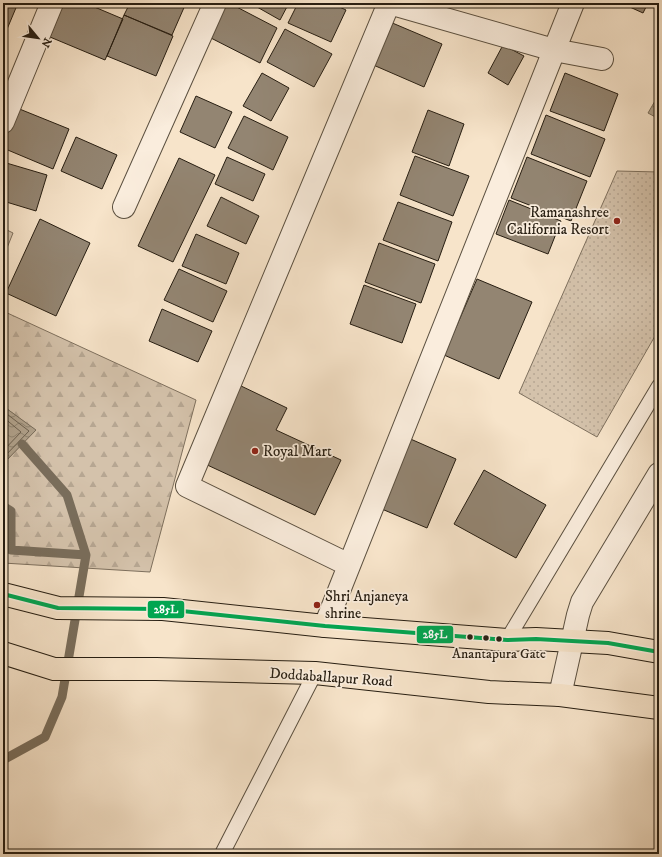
<svg xmlns="http://www.w3.org/2000/svg" width="662" height="857" font-family="'IM FELL DW Pica',serif">
<defs>
<pattern id="forest-firs" width="22" height="20" patternUnits="userSpaceOnUse"><rect width="22" height="20" fill="#d4c2ab"/><path d="M5 1l3.5 6h-7zM16 11l3.5 6h-7z" fill="#b6a692"/></pattern>
<pattern id="garden-dots" width="8" height="8" patternUnits="userSpaceOnUse"><rect width="8" height="8" fill="#d4c2ab"/><path d="M2 2h.1M6 6h.1" fill="none" stroke="#b6a692" stroke-width="1.8" stroke-linecap="round"/></pattern>
<pattern id="water-waves" width="16" height="10" patternUnits="userSpaceOnUse"><rect width="16" height="10" fill="#b0a18b"/><path d="M0 5q4-4 8 0t8 0" fill="none" stroke="#8f8370"/></pattern>
</defs>
<rect width="100%" height="100%" fill="#f7e4ca"/>
<filter id="stains"><feTurbulence type="fractalNoise" baseFrequency=".005" numOctaves="4"/><feColorMatrix values="0 0 0 0 .2 0 0 0 0 .09 0 0 0 0 .02 0 0 0 .5 -.17"/></filter>
<radialGradient id="worn" r=".72"><stop offset=".6" stop-color="#630" stop-opacity="0"/><stop offset="1" stop-color="#630" stop-opacity=".3"/></radialGradient>
<path fill="url(#forest-firs)" stroke="#7e705e" d="M 3,228 L 13,233 L 3,258 Z
M 3,311 L 196,400 L 150,572 L 3,563 L 3,464 L 35,430 L 3,406 Z"/>
<path fill="url(#garden-dots)" stroke="#7e705e" d="M 617,171 L 659,172 L 659,329 L 597,437 L 519,393 Z"/>
<path fill="url(#water-waves)" stroke="#796d5b" d="M 659,94 L 659,119 L 648,113 Z
M 3,406 L 36,430 L 3,464 Z"/>
<g fill="none" stroke-linecap="round" stroke-linejoin="round">
<path stroke="#6c604e" stroke-width="1" d="M 3,411 L 29,431 L 3,458
M 3,417 L 21,432 L 3,451"/>
<path stroke="#796d5b" stroke-width="9" d="M 3,506 L 11,511 L 11,550 L 86,555
M 3,760 L 45,737 L 62,697 L 86,555 L 67,495 L 22,444"/>
</g>
<path fill="#938572" stroke="#271e12" d="M 3,3 L 18,3 L 5,34 L 3,33 Z
M 64,3 L 85,3 L 123,19 L 105,60 L 50,37 Z
M 130,3 L 186,3 L 172,35 L 124,15 Z
M 223,3 L 229,3 L 277,28 L 260,63 L 207,36 Z
M 250,3 L 289,3 L 280,20 Z
M 298,3 L 331,3 L 346,10 L 331,42 L 288,23 Z
M 621,3 L 648,3 L 643,13 Z
M 124,15 L 173,36 L 156,76 L 107,56 Z
M 390,22 L 442,44 L 424,87 L 371,64 Z
M 285,29 L 332,54 L 314,87 L 267,62 Z
M 503,45 L 524,56 L 508,85 L 488,73 Z
M 262,73 L 289,88 L 271,121 L 243,106 Z
M 565,73 L 618,94 L 604,131 L 550,111 Z
M 196,96 L 232,112 L 215,148 L 180,132 Z
M 17,108 L 69,129 L 53,169 L 3,148 L 3,142 Z
M 428,110 L 464,124 L 449,166 L 412,152 Z
M 546,115 L 605,139 L 590,177 L 531,154 Z
M 244,116 L 288,137 L 273,170 L 228,148 Z
M 76,137 L 117,155 L 102,189 L 61,171 Z
M 415,156 L 469,176 L 453,216 L 400,195 Z
M 227,157 L 265,174 L 253,201 L 215,184 Z
M 527,157 L 587,181 L 571,221 L 511,198 Z
M 179,158 L 215,175 L 173,262 L 138,246 Z
M 3,162 L 47,175 L 36,211 L 3,201 Z
M 221,197 L 259,216 L 246,244 L 207,226 Z
M 509,200 L 561,221 L 548,254 L 496,234 Z
M 398,202 L 452,222 L 438,261 L 383,240 Z
M 40,219 L 90,243 L 56,316 L 6,293 Z
M 196,234 L 239,253 L 226,284 L 182,266 Z
M 379,243 L 435,264 L 421,303 L 365,282 Z
M 179,269 L 227,291 L 213,322 L 164,300 Z
M 477,279 L 532,302 L 499,379 L 444,355 Z
M 364,285 L 416,304 L 402,343 L 350,324 Z
M 162,309 L 212,331 L 198,362 L 149,341 Z
M 239,385 L 287,408 L 276,430 L 341,460 L 315,515 L 203,463 Z
M 406,437 L 456,459 L 427,528 L 377,507 Z
M 484,470 L 546,505 L 516,558 L 454,524 Z"/>
<g fill="none" stroke-linecap="round" stroke-linejoin="round">
<g stroke="#5b5040" stroke-width="16">
<path id="service" d="M 507,640 L 659,386
M 222,854 L 315,673"/>
</g>
<g stroke="#5b5040" stroke-width="24">
<path id="minor" d="M 389,3 L 554,50 L 602,59
M 3,122 L 52,3
M 124,207 L 215,3
M 349,565 L 187,486 L 389,3
M 325,626 L 573,3"/>
</g>
<g stroke="#5b5040" stroke-width="24">
<path id="tertiary" d="M 560,695 L 578,615 L 582,602 L 659,474"/>
</g>
<g stroke="#271e12" stroke-width="24">
<path id="primary" d="M 3,594 L 58,608 L 163,609 L 325,626 L 507,640 L 536,639 L 608,643 L 659,652
M 3,653 L 54,669 L 156,669 L 315,673 L 489,692 L 560,695 L 659,708"/>
</g>
<use href="#service" stroke="#faeddd" stroke-width="14"/>
<use href="#minor" stroke="#faeddd" stroke-width="22"/>
<use href="#tertiary" stroke="#faeddd" stroke-width="22"/>
<use href="#primary" stroke="#f7e4ca" stroke-width="22"/>
<g stroke="#faeddd" stroke-width="7">
<path id="bus-1" d="M 3,594 L 58,608 L 163,609 L 325,626 L 507,640 L 536,639 L 608,643 L 659,652"/>
</g>
<use href="#bus-1" stroke="#00a651" stroke-width="4"/>
</g>
<g fill="#8f2418" stroke="#faeddd" stroke-width="1.5">
<circle cx="617" cy="221" r="4"/>
<circle cx="255" cy="451" r="4"/>
<circle cx="317" cy="605" r="4"/>
</g>
<g fill="#271e12" stroke="#faeddd" stroke-width="1.5">
<circle cx="470" cy="637" r="3.5"/>
<circle cx="486" cy="638" r="3.5"/>
<circle cx="499" cy="639" r="3.5"/>
</g>
<g text-anchor="middle" stroke-width="3.5" stroke-linejoin="round" paint-order="stroke">
<g font-size="14" fill="#271e12" stroke="#faeddd">
<text x="499" y="658">Anantapura Gate</text>
</g>
<g font-size="15" fill="#271e12" stroke="#faeddd" text-anchor="start">
<text x="609" y="217" text-anchor="end">Ramanashree<tspan x="609" dy="17">California Resort</tspan></text>
<text x="263" y="456">Royal Mart</text>
<text x="325" y="601">Shri Anjaneya<tspan x="325" dy="17">shrine</tspan></text>
</g>
<g font-size="15" fill="#271e12" stroke="#faeddd">
<text transform="translate(331 677) rotate(4)" y="5">Doddaballapur Road</text>
</g>
</g>
<g stroke="#faeddd" stroke-width="1.5">
<rect x="147" y="600" width="38" height="19" rx="4" fill="#00a651"/>
<rect x="416" y="625" width="38" height="19" rx="4" fill="#00a651"/>
</g>
<g font-size="11" text-anchor="middle" font-weight="bold" fill="#fff">
<text x="166" y="613">285L</text>
<text x="435" y="638">285L</text>
</g>
<rect width="662" height="857" fill="none" stroke="#f7e4ca" stroke-width="16"/>
<rect x="4" y="4" width="654" height="849" fill="none" stroke="#271e12" stroke-width="2"/>
<rect x="8" y="8" width="646" height="841" fill="none" stroke="#271e12"/>
<g transform="translate(38 38) rotate(119)" stroke="#faeddd" stroke-width="3" paint-order="stroke">
<path d="M0-3L7 15L0 10L-7 15Z" fill="#271e12"/>
<text y="-6" font-size="11" font-weight="bold" text-anchor="middle" fill="#271e12">N</text>
</g>
<rect width="100%" height="100%" filter="url(#stains)"/>
<rect width="100%" height="100%" fill="url(#worn)"/>
</svg>
